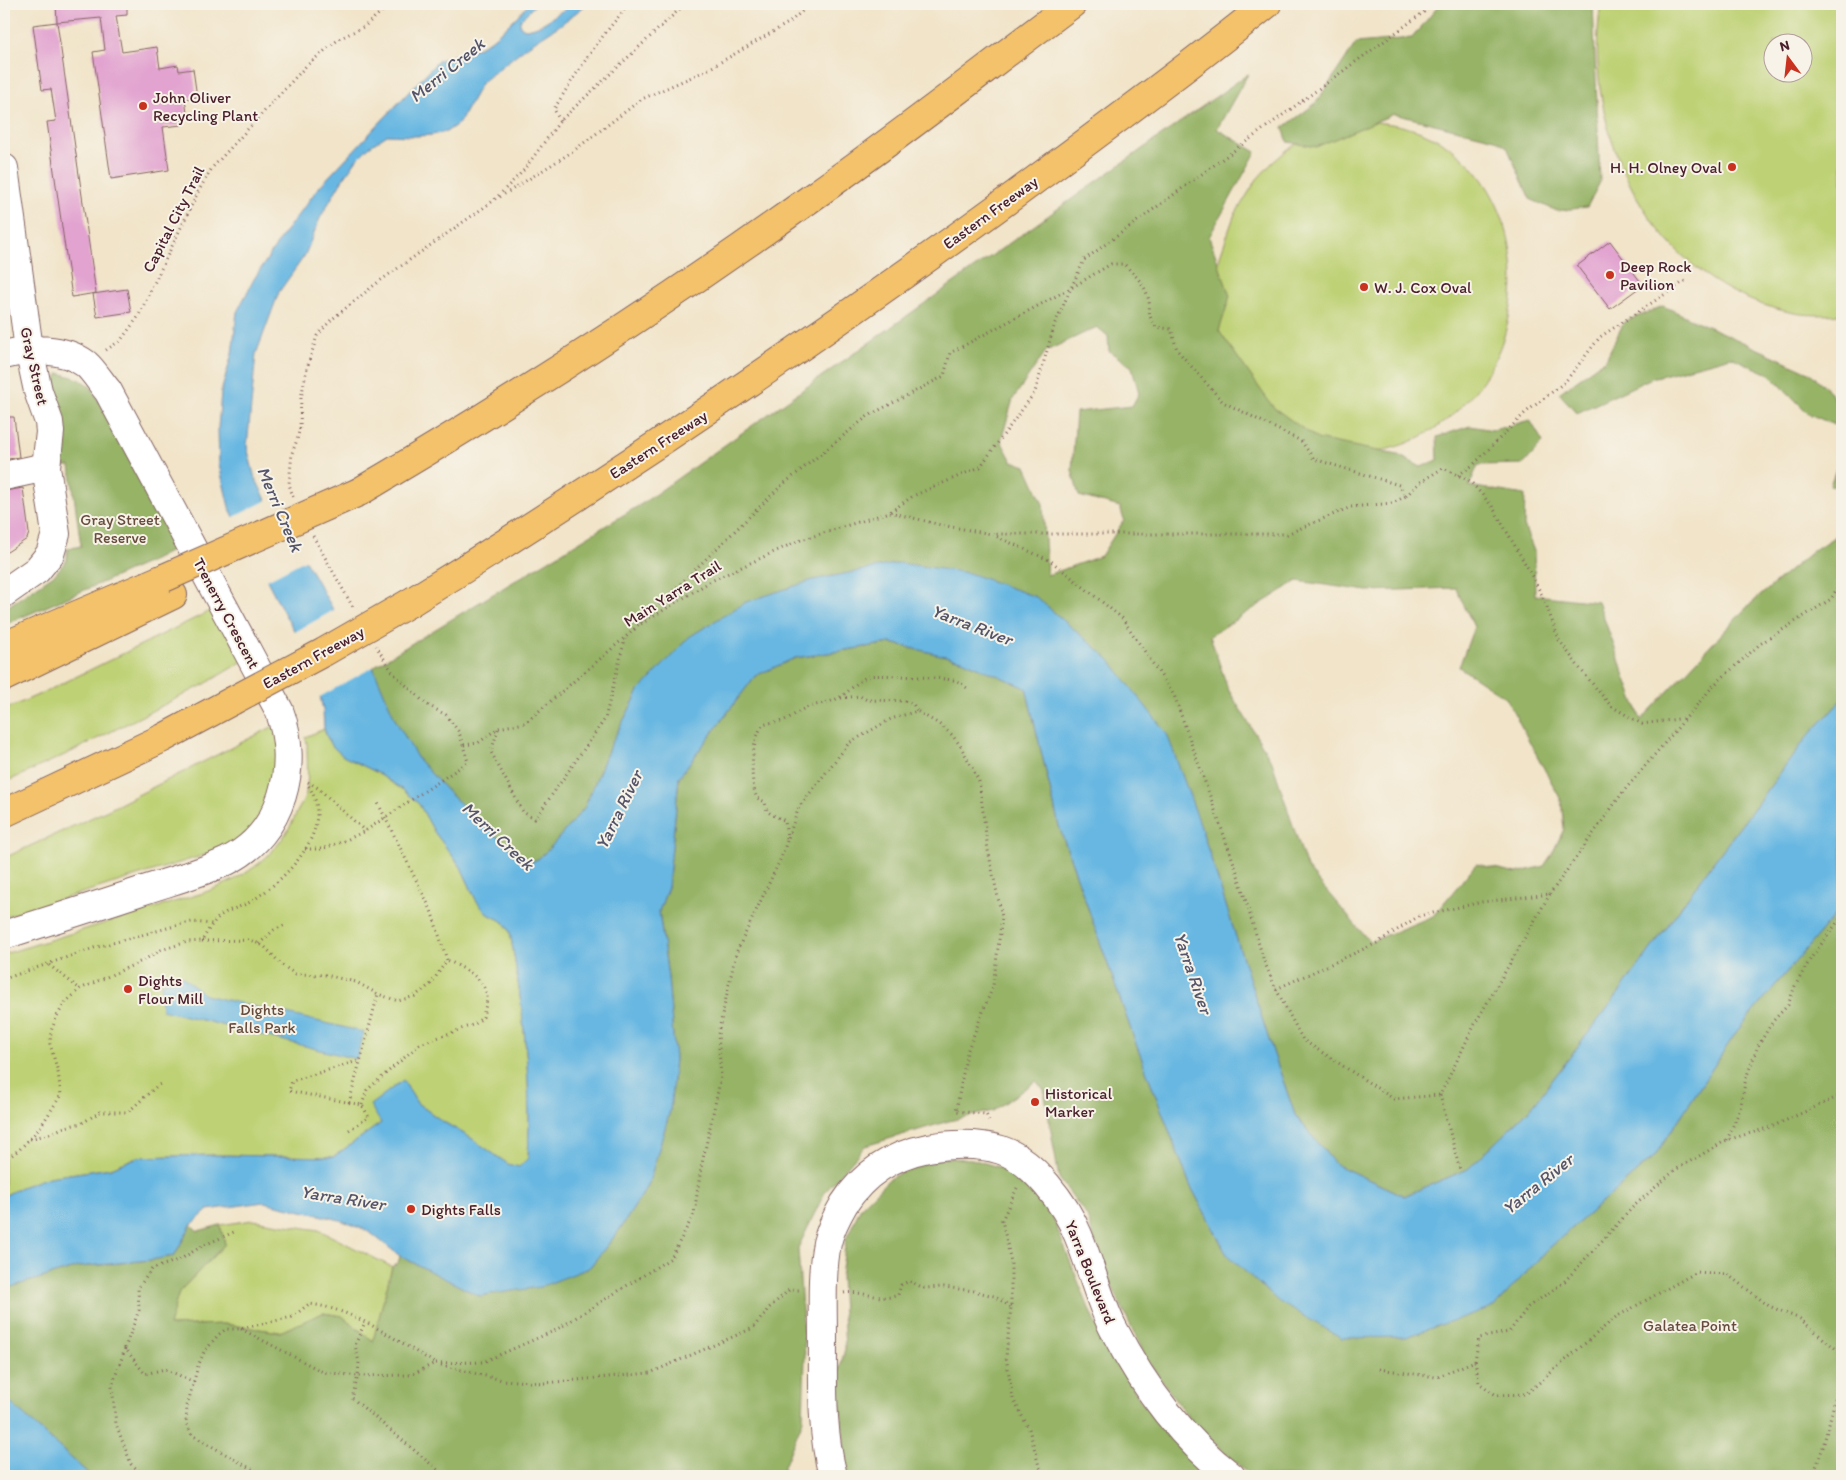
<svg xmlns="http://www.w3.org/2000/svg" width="1846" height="1480" font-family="Itim,sans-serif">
<rect width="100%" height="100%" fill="#f7f3e8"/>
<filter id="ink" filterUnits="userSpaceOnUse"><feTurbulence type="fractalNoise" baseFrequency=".02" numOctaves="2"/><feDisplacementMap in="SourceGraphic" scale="10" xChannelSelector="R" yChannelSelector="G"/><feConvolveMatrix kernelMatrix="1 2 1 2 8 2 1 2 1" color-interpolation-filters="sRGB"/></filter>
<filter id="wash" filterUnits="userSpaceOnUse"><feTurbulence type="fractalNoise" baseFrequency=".0096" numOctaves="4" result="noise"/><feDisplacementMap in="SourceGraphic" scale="20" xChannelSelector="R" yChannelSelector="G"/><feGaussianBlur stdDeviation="1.12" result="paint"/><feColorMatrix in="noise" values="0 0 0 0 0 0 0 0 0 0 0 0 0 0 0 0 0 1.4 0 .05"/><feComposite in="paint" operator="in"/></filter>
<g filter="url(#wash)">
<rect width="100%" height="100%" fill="#f1e4c9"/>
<path fill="#bed175" stroke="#847850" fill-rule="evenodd" d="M 1601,4 L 1842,4 L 1842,314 C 1825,315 1807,316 1789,312 C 1653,284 1580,133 1601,4 ZM 1774,42 L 1804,42 L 1804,72 L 1774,72 Z
M 1361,122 C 1522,119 1561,326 1449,418 C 1427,436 1400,449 1371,452 C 1363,453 1353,449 1345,447 C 1328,444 1311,440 1293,437 L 1222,342 L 1217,321 L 1216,278 L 1220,256 L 1234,216 L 1257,179 L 1271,164 L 1287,150 L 1304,139 Z
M 214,609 L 243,661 L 205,684 L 71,752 L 4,783 L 4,710 L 47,691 Z
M 278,724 L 283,757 L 257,826 L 224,849 L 4,917 L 4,858 L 108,810 Z
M 324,729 L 330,744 L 343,756 L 376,772 L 403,790 L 419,804 L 435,833 L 461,867 L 476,900 L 486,913 L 504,922 L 510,932 C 523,1006 532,1083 528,1158 L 519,1167 L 508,1165 L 471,1138 L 442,1121 L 417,1103 L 403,1080 L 381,1123 L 333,1157 L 215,1155 L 138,1157 L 111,1168 L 49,1177 L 21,1187 L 4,1196 L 4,954 L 203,893 C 248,877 279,855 298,810 C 301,805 305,799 306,793 C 309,779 307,757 307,743 L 305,737 Z
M 253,1220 L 319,1230 L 392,1267 L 373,1341 L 342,1316 L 323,1313 L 280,1332 L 224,1324 L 168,1326 L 179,1292 L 225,1244 L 220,1225 Z"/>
<path fill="#96b366" stroke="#706948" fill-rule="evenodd" d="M 1440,4 L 1593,4 L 1600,182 L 1587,207 L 1557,211 L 1530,199 L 1507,147 L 1495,139 L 1394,114 L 1316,147 L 1288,142 L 1283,128 L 1316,103 L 1356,43 L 1412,38 Z
M 1248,74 L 1217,129 L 1256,152 L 1209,237 L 1230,296 L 1219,331 L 1273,407 L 1317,439 L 1398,455 L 1421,467 L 1438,460 L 1437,437 L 1470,426 L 1493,430 L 1530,420 L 1543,442 L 1524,464 L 1478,465 L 1469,486 L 1525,495 L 1524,526 L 1534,551 L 1535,595 L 1598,602 L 1641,720 L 1747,607 L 1814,550 L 1842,532 L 1842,700 L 1808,736 L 1712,864 L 1622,989 L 1531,1108 L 1468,1169 L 1404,1196 L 1335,1164 L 1295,1115 L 1269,1040 L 1199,821 L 1036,597 L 639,691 L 609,748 L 585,807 L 549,849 L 538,859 L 529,863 L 522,859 C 487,827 449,797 419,760 C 398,734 386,698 373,667 L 643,503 ZM 1097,327 L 1108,336 L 1109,351 L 1132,367 L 1139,393 L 1132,406 L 1076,412 L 1072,470 L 1079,496 L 1120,507 L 1124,520 L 1101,556 L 1047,575 L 1043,504 L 1026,466 L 1012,461 L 1001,441 L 1013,399 L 1046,351 ZM 1297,581 L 1368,591 L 1456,588 L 1474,627 L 1459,667 L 1506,698 L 1561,800 L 1564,829 L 1552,854 L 1544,866 L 1517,873 L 1476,864 L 1433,916 L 1370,942 L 1307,868 L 1272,762 L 1228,689 L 1210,636 Z
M 1663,306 L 1809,372 L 1831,392 L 1842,418 L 1842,428 L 1809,414 L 1769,374 L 1731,357 L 1652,378 L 1577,413 L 1559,393 L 1606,359 L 1624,322 Z
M 59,373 L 79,379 L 91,387 L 179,547 L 154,560 L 4,625 L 4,609 L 55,574 L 67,560 L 67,549 L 81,546 L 70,466 L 55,467 L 43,389 L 52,386 Z
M 1842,454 L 1842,487 L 1830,485 Z
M 891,643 L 962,660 L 1026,688 L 1059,826 L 1136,1044 L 1190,1185 L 1228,1256 L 1495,1306 L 1547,1250 L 1654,1157 L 1737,1031 L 1842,906 L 1842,1476 L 1251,1476 L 1191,1421 L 1147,1360 L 1101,1263 L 1087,1216 L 1059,1178 L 1044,1090 L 1036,1081 L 993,1111 L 949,1121 L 865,1146 L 825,1192 L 798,1248 L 805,1356 L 803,1420 L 783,1469 L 792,1476 L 91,1476 L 4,1397 L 4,1289 L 78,1267 L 151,1260 L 174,1256 L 191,1225 L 198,1231 L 220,1225 L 225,1244 L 179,1292 L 169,1326 L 224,1324 L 280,1332 L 323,1313 L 342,1316 L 373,1341 L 392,1267 L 398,1263 L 400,1256 L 480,1296 L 589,1268 L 618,1232 L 648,1186 L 670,1111 L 675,1059 L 668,978 L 659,911 L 668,887 L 679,777 L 755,676 L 795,658 Z
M 948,1158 L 972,1159 L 998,1167 L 1025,1180 L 1048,1206 L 1094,1321 L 1140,1400 L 1187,1456 L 1212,1476 L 848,1476 L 837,1378 L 845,1349 L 841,1277 L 846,1239 L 861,1207 L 889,1179 L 924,1160 Z"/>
<path fill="#67b7e2" stroke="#586b86" d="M 529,4 L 536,4 L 520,20 L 520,26 L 525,29 C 550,27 558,4 587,4 L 560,25 L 526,47 L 482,82 L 459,123 L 446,132 L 432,135 L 416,136 L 387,135 L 369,147 L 357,159 L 341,182 L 320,218 L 305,255 L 279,292 L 256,354 L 247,447 L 254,475 L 266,500 L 305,560 L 334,611 L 373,667 L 396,721 L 418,759 L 449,793 L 522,859 L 529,863 L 538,859 L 549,849 L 585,807 L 609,748 L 639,691 L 689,637 L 746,602 L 813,580 L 899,563 L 969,573 L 1036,597 L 1109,659 L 1167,734 L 1199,821 L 1269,1040 L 1295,1115 L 1335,1164 L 1404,1196 L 1468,1169 L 1531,1108 L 1622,989 L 1712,864 L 1808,736 L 1842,700 L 1842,906 L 1737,1031 L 1654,1157 L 1547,1250 L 1495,1306 L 1406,1337 L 1342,1338 L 1279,1302 L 1228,1256 L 1190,1185 L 1136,1044 L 1059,826 L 1026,688 L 962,660 L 891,643 L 795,658 L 755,676 L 679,777 L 668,887 L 659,911 L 668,978 L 675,1059 L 670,1111 L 648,1186 L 618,1232 L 589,1268 L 540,1287 L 479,1296 L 400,1256 L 368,1231 L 340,1220 L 264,1202 L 208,1210 L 191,1225 L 174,1256 L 151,1260 L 78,1267 L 4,1289 L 4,1196 L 21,1187 L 49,1177 L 111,1168 L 138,1157 L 215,1155 L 333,1157 L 381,1123 L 370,1105 L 403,1080 L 417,1103 L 442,1121 L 471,1138 L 508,1164 L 519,1167 L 528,1158 C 532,1083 523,1006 510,932 L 504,922 L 486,913 L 476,900 L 461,867 L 435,833 L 419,804 L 403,790 L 376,772 L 343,756 L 330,744 L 324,729 L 323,710 L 320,696 L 295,632 L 284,613 L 229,507 L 219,465 L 218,428 L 221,392 L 232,354 L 237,312 L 254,279 L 285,232 L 320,186 L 438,61 C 451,55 465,53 479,47 C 495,40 516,17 529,4 Z
M 181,975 L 205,995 L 364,1032 L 356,1059 L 162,1010 L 161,984 Z
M 4,1397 L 91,1476 L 4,1476 Z"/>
<path fill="#f1e4c9" d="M 269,499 L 307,559 L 265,581 L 232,518 Z
M 336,609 L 375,666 L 318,698 L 293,633 Z"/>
<g id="blocks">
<path fill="#e2a3d0" d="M 56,4 L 127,4 L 127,15 L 116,16 L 122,52 L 157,47 L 160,68 L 178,65 L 179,71 L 193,69 L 197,97 L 185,99 L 187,113 L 180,114 L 182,125 L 163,127 L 169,170 L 111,179 L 93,52 L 105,50 L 101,18 L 57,22 Z
M 57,22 L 96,293 L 72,297 L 47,122 L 56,121 L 51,89 L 42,90 L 33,25 Z
M 1610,241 L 1643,285 L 1610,309 L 1577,266 Z
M 127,289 L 131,312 L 97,317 L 93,294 Z
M 4,417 L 14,417 L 19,457 L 4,460 Z
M 23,488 L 29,533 L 27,539 L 4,554 L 4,491 Z"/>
</g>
</g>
<g filter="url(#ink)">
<use href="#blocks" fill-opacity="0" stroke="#846462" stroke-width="1"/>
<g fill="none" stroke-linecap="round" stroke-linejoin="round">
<g stroke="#846462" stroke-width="30">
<path id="minor" d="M 4,168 L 29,349 L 38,391 L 49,422 L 50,432 L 46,467 L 56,534 L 50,554 L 37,570 L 4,593
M 4,355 C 30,348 63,347 86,364 C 94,371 101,383 108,391 L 279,710 C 300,765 283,834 227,861 C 199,874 167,882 138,892 C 93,907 48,921 4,935
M 4,476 L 46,467
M 833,1476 C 821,1430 823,1386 823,1338 C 823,1307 821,1274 827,1243 C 830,1230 837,1216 844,1204 C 864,1173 893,1155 928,1148 C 952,1144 978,1143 1001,1150 C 1033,1160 1066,1205 1078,1235 C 1091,1266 1098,1298 1113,1328 C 1142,1384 1181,1438 1231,1476"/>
</g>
<g stroke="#846462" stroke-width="30">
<path id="highway" d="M 359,492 C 515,400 667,302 814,196 C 902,134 986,68 1072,4
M 411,602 C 618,474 819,338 1016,194 C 1100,132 1185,70 1267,4
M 4,646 L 164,578
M 4,677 L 173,595
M 4,813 L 163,738 L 232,701"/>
</g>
<path stroke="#846462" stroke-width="3" stroke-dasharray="1 4" stroke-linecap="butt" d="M 560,121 L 554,109 C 577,72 600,36 630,4
M 500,197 L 572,152 L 642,99 L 705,71 L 790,22 L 810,4
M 106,350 L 121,340 L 138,317 L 198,192 L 212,168 L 306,66 L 339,39 L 365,26 L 390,4
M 1458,475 L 1473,465 L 1525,413 L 1565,382 L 1600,337 L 1688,279
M 1406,496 L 1419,483 L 1443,468 L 1470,481 L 1492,506 L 1526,565 L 1544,599 L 1559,640 L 1581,670 L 1611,706 L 1642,724 L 1685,718
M 293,497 L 289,484 L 292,453 L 297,440 L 300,427 L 301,398 L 307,368 L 317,336 L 331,320 L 377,283 L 493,201 L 523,171 L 560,121 L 685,4
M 890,512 L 941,525 L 991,534 L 1051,561 L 1122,618 L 1174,695 L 1237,872 L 1264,961 L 1276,989 L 1303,1040 L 1394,1099 L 1440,1095 L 1476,1022 L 1550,894 L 1623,792 L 1714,685 L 1760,644 L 1831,599 L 1842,580
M 313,536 L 354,609
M 641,624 L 711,581 L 798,541 L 890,512 L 913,496 L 980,467 L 1035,392 L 1055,323 L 1084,260 L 1435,4
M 634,629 L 781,486 L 868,416 L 944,376 L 950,353 L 1071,288 L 1111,264 L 1124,264 C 1134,274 1144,283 1148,297 C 1152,312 1145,311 1156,327 L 1171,329 L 1177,350 L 1223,402 L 1301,441 L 1314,459 L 1399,485 L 1406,496 L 1393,503 L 1351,507 L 1287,534 L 993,534
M 841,698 L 860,696 L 867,700 L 905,701 L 913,704 L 917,711
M 498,729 L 491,752 L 523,812 L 535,819 L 605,719 L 625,639
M 464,745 L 478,743 L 498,728 L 525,723 L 636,628
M 308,782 L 318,788 L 365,831
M 787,839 L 785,821 L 771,814 L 767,811 L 765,802 L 757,798 C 749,781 751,740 763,725 C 769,723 775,722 781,721 C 792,718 799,710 808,707 C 818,704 829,703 838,698 C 849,693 857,680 869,676 C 877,674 950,678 957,681 C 961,683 965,687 969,689
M 305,849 L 321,849 L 342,842 L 365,831 L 468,762 L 459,732 L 446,715 L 426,704 L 393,673 L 376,646
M 202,941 L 250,940 L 264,946 L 282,965 L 295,974 L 325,975 L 356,982 L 378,994 L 398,1001 L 415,996 L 431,984 L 447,960 L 431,910 L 377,801
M 259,944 L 274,930 L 287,924
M 49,965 L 80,989
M 4,979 L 94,948 L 182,924 L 192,922 L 212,924
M 1276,989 L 1377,943 L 1419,916 L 1482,902 L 1550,894
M 1440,1095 L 1460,1170
M 349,1103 L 378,994
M 362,1105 L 367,1090 L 420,1044 L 475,1024 L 483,1017 C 484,1011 487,1003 487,997 C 485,977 462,968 447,960
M 349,1130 L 369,1117 L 362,1105 L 289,1091 L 292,1081 L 361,1060
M 30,1139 L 49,1134 L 65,1127 L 82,1123 L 100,1112 L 128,1112 L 158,1085 L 163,1083
M 1727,1140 L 1740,1109 L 1746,1078 L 1758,1046 L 1773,1021 L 1788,1005 L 1795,986 L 1811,958 L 1842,916
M 4,1161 L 20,1149 L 39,1129 L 61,1095 L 58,1072 L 50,1044 L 51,1031 L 57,1016 L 65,1003 L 80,989 L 142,961 L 161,950 L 187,942 L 202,941 C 207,932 212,923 220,916 C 229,909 242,907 252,901 C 286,879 338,829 308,785
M 1017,1188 L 1002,1220 L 1011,1262 L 1011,1307 L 1006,1357 L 1013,1399 L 1029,1429 L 1039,1466 L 1046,1476
M 844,1293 C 863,1290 881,1302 898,1295 L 901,1285 L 909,1281 L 924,1288 L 944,1287 L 974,1291 L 994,1296 L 1011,1307
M 241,1329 L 323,1372 L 358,1376 L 359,1362 L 355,1345 L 365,1322
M 125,1349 L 112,1386 L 116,1424 L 131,1464 L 145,1476
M 1475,1361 L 1479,1338 L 1509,1332 L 1528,1307 L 1563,1283 L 1634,1206 L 1675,1170 L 1727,1140 L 1771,1127 L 1842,1095
M 441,1365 L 502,1380 L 545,1383 L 650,1373 L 753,1328 L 769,1308 L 789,1290 L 801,1290
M 1379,1369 L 1436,1377 L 1475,1361 L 1479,1383 L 1496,1395 L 1526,1394 L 1616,1317 L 1697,1272 L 1727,1274 L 1769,1306 L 1800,1319 L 1842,1354
M 194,1382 L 165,1369 L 145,1374 L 125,1348 L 139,1310 L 138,1288 L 152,1269 L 181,1259 L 202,1246 L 234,1232
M 271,1476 L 255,1471 L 192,1435 L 186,1423 L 187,1406 L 198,1366 L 204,1352 L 218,1335 L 226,1329 L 240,1329 L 292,1317 L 309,1304 C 355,1309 395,1340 435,1363
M 445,1476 L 352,1398 L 358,1376 L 411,1375 L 435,1363 L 483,1362 L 556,1330 L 671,1258 L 694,1214 L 701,1168 L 721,1077 L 718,1034 L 736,953 L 781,858 L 799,807 L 849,743 L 891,719 L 917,711 L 939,724 L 951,734 L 960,745 L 979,781 L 988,850 L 1002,917 L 993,986 L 967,1052 L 956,1111 L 986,1114 L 991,1124
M 1813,1476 L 1823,1447 L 1842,1372"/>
<use href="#minor" stroke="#fff" stroke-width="28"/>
<use href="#highway" stroke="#f3c26a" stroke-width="28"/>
<g stroke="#846462" stroke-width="30" stroke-linecap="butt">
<path id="highway-bridge" d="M 164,578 L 359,492
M 232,701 L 324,652 L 411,602"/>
</g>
<use href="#highway-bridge" stroke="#f3c26a" stroke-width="28"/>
</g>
</g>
<g fill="#c8321e" stroke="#f7f3e8" stroke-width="2">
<circle cx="143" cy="106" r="5"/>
<circle cx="1732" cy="167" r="5"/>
<circle cx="1610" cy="275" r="5"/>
<circle cx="1364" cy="287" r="5"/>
<circle cx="128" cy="989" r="5"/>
<circle cx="1035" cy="1102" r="5"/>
<circle cx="411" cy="1209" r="5"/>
</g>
<g text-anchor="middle" stroke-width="4" stroke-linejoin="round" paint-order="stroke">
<g font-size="16" fill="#4a1f2b" stroke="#f7f3e8" text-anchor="start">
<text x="153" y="103">John Oliver<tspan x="153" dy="18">Recycling Plant</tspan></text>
<text x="1722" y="173" text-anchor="end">H. H. Olney Oval</text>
<text x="1620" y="272">Deep Rock<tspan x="1620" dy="18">Pavilion</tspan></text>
<text x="1374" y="293">W. J. Cox Oval</text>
<text x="138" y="986">Dights<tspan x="138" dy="18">Flour Mill</tspan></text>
<text x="1045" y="1099">Historical<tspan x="1045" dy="18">Marker</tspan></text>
<text x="421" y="1215">Dights Falls</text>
</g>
<g font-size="16" fill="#4a1f2b" stroke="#f7f3e8">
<text transform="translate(990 212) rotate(-36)" y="6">Eastern Freeway</text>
<text transform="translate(173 219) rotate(-63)" y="6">Capital City Trail</text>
<text transform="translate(35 366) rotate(77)" y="6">Gray Street</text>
<text transform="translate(658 444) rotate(-33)" y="6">Eastern Freeway</text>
<text transform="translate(672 593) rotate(-32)" y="6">Main Yarra Trail</text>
<text transform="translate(227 613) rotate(62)" y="6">Trenerry Crescent</text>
<text transform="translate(313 657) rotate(-29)" y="6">Eastern Freeway</text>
<text transform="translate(1091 1272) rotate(68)" y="6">Yarra Boulevard</text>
</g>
<g font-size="16" fill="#674c3e" stroke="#f7f3e8">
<text x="120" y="525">Gray Street<tspan x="120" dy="18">Reserve</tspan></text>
<text x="262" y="1015">Dights<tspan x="262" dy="18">Falls Park</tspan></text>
<text x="1690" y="1331">Galatea Point</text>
</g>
<g font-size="18" font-style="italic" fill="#54546b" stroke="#f7f3e8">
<text transform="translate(447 70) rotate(-39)" y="6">Merri Creek</text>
<text transform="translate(280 509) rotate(67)" y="6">Merri Creek</text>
<text transform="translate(972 625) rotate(21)" y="6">Yarra River</text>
<text transform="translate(619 810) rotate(-64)" y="6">Yarra River</text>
<text transform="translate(498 836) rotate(43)" y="6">Merri Creek</text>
<text transform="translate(1193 973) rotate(71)" y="6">Yarra River</text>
<text transform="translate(1538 1184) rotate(-39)" y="6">Yarra River</text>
<text transform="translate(343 1198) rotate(9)" y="6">Yarra River</text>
</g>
</g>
<rect width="1846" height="1480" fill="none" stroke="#f7f3e8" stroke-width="20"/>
<g transform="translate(1788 58) rotate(345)"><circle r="24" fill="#f7f3e8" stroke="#b29e9c"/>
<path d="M0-4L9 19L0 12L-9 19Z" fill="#c8321e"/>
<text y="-8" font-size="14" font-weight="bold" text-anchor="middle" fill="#4a1f2b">N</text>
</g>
</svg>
